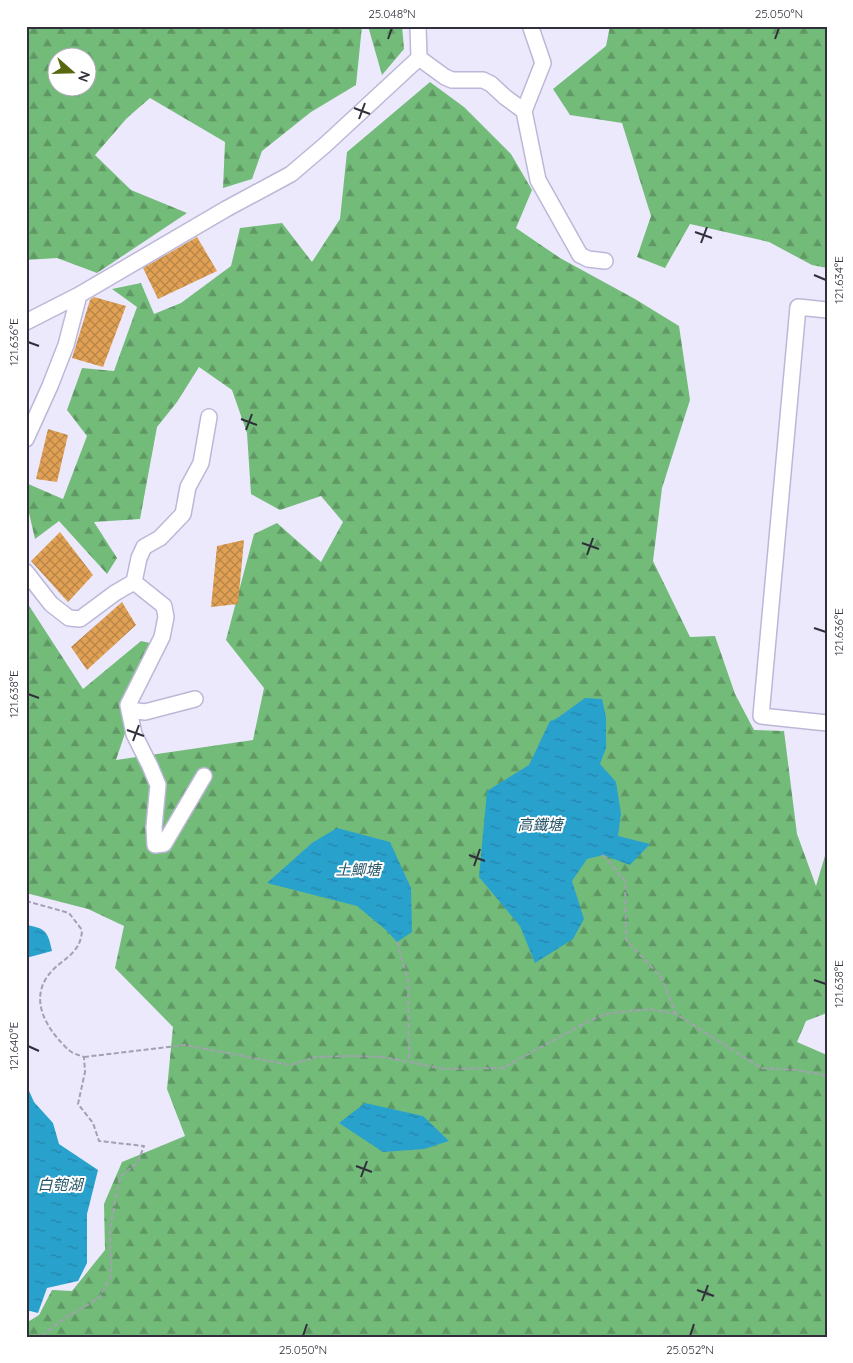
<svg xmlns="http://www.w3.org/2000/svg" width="853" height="1363" font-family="Quicksand,'Noto Sans TC',sans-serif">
<defs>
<pattern id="forest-firs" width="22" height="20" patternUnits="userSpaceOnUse" patternTransform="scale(1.25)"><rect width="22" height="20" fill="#73bb79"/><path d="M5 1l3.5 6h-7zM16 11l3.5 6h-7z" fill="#5f9864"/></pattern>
<pattern id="water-ripples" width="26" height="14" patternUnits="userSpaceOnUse" patternTransform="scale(1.25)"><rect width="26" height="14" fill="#29a1cd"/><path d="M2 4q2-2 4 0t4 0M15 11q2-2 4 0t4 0" fill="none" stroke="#2484a8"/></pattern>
<pattern id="building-cross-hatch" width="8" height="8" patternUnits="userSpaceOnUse" patternTransform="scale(1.25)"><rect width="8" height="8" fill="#e1a155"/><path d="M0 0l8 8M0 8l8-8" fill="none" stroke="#b78448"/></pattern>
</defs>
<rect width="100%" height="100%" fill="#ece9fd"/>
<path fill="url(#forest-firs)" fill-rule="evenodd" d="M 26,26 L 362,26 L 356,85 L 311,112 L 262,151 L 252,179 L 223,188 L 225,142 L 150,98 L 127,118 L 95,155 L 131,190 L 187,213 L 97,273 L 57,258 L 26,260 ZM 58,58 L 88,58 L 88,88 L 58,88 Z
M 368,26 L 402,26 L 404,49 L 382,75 Z
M 610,26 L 827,26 L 827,268 L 812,265 L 769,242 L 690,224 L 665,268 L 637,257 L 651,216 L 622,123 L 570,115 L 553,89 L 606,46 Z
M 430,82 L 464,107 L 511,154 L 532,190 L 516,228 L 560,258 L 635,299 L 679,326 L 690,400 L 662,488 L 653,561 L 690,637 L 715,636 L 735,694 L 754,730 L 784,731 L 797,834 L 816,886 L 827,849 L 827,1013 L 806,1021 L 797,1042 L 827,1055 L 827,1337 L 26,1337 L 26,1323 L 39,1315 L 52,1290 L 72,1291 L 105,1250 L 104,1204 L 122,1162 L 185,1136 L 167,1089 L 173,1027 L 115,968 L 124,926 L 88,909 L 26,893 L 26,601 L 83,689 L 141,641 L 155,644 L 116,760 L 253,740 L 264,688 L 226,640 L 254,534 L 277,523 L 321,562 L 343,522 L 321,496 L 280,510 L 251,494 L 247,433 L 232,390 L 199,367 L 177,402 L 157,427 L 140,519 L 94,522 L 117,558 L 107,574 L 59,521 L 35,539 L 26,500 L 26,483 L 63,499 L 87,436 L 67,410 L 82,368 L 114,371 L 137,307 L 112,289 L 141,283 L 154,314 L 181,303 L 231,266 L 240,228 L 282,223 L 312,262 L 340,219 L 347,152 Z"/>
<path fill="url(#water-ripples)" d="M 585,698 L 602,699 L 606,717 L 606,748 L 600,764 L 616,782 L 621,814 L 618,836 L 650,844 L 630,865 L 603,855 L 587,859 L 572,881 L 584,919 L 573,939 L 535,963 L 520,926 L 479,877 L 487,791 L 529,765 L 550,721 L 556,719 Z
M 337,828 L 390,842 L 411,888 L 412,932 L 397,942 L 386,930 L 357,906 L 267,883 L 312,843 Z
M 26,925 C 46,928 48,932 52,951 L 26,958 Z
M 26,1084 L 34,1102 L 53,1123 L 59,1144 L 98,1170 L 87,1214 L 87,1263 L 78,1281 L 47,1288 L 38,1313 L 30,1311 L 26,1312 Z
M 365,1103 L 423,1116 L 449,1141 L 424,1149 L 383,1152 L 339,1123 Z"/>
<path fill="url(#building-cross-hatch)" d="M 197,237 L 217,271 L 158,299 L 143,268 Z
M 94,297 L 126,306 L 103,367 L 72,358 L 90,300 Z
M 48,429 L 68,435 L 57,482 L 36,479 Z
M 60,532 L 93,575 L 68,602 L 31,561 Z
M 244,540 L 238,604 L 211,607 L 217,546 Z
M 122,602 L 136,625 L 87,670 L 71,647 Z"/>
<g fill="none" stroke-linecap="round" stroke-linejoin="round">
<g stroke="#bdb7d7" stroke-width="18">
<path id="minor" d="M 419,58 L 445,77 L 452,80 L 483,80 L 491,84 L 505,97 L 524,111 L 538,180 L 580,255 L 588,259 L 605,261
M 524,111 L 543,63 L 531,28
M 827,310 L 798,307 L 761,716 L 827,723
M 26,322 L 79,295
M 26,439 L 50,386 L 66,345 L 79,295 L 226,209 L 291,174 L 325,145 L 419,58 L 418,26
M 26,572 L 51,604 L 69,618 L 80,619 L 115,593 L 134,582
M 129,710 L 145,712 L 195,699
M 204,776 L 164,844 L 155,845 L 154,827 L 158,785 L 150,766 L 134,734 L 128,705 L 162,637 L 166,617 L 164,606 L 134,582 L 139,558 L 144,547 L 160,538 L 183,514 L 188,487 L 201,463 L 209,417"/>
</g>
<path stroke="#a3a0b1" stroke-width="2" stroke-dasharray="5 2.5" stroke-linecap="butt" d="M 603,855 L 625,881 L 626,940 L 661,977 L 676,1014
M 26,901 L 69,913 L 82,930 C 81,956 59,959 47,977 C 32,999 44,1023 59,1040 C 62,1043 66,1048 70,1051 C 74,1054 79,1055 84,1057 L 85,1072 L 78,1104 L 93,1123 L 99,1141 L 144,1146 L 138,1162 L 120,1177 L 110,1228 L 111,1276 L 99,1298 L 65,1318 L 40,1337
M 397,942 L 408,980 L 409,1061
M 84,1057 L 185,1045 L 291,1065 L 315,1057 L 352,1056 L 384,1057 L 444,1069 L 503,1068 L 583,1024 L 605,1014 L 649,1009 L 676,1014 L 761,1068 L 797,1070 L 827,1076"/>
<use href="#minor" stroke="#fff" stroke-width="15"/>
</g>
<path fill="none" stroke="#312f3b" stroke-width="2" d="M 388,39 L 392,28M 775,39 L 779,28M 354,108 L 370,114M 359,119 L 365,103M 695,232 L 712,238M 701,243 L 707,227M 814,275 L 826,280M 28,342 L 39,346M 241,419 L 257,425M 246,430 L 252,414M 582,543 L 599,549M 587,555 L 593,538M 814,628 L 826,632M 28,694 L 39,698M 127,730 L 144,736M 133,741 L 139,725M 469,855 L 485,861M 474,866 L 480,849M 814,980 L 826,984M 28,1046 L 39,1051M 356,1166 L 372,1172M 361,1177 L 367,1161M 697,1290 L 714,1296M 702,1301 L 708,1285M 303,1336 L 307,1324M 690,1336 L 694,1324"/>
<g text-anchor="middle" stroke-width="4" stroke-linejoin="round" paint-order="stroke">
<g font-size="15" font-style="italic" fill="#275568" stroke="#fff">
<text x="540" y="830">高鐵塘</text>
<text x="358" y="875">土鯽塘</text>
<text x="60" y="1190">白匏湖</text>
</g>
</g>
<rect width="853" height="1363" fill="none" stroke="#ffffff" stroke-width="55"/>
<g transform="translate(72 72) rotate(110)"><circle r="24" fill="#ffffff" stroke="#adacb1"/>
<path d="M0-4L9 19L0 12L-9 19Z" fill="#586811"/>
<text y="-8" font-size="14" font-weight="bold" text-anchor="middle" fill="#312f3b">N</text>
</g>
<rect x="28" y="28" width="798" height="1308" fill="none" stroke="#312f3b" stroke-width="2"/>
<g font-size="12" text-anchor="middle" fill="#312f3b">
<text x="392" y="18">25.048°N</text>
<text x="779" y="18">25.050°N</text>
<text transform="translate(839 280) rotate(-90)" y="4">121.634°E</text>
<text transform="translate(14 342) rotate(-90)" y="4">121.636°E</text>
<text transform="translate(839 632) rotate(-90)" y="4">121.636°E</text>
<text transform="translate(14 694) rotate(-90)" y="4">121.638°E</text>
<text transform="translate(839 984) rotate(-90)" y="4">121.638°E</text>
<text transform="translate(14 1046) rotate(-90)" y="4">121.640°E</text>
<text x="303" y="1354">25.050°N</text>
<text x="690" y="1354">25.052°N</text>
</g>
</svg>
